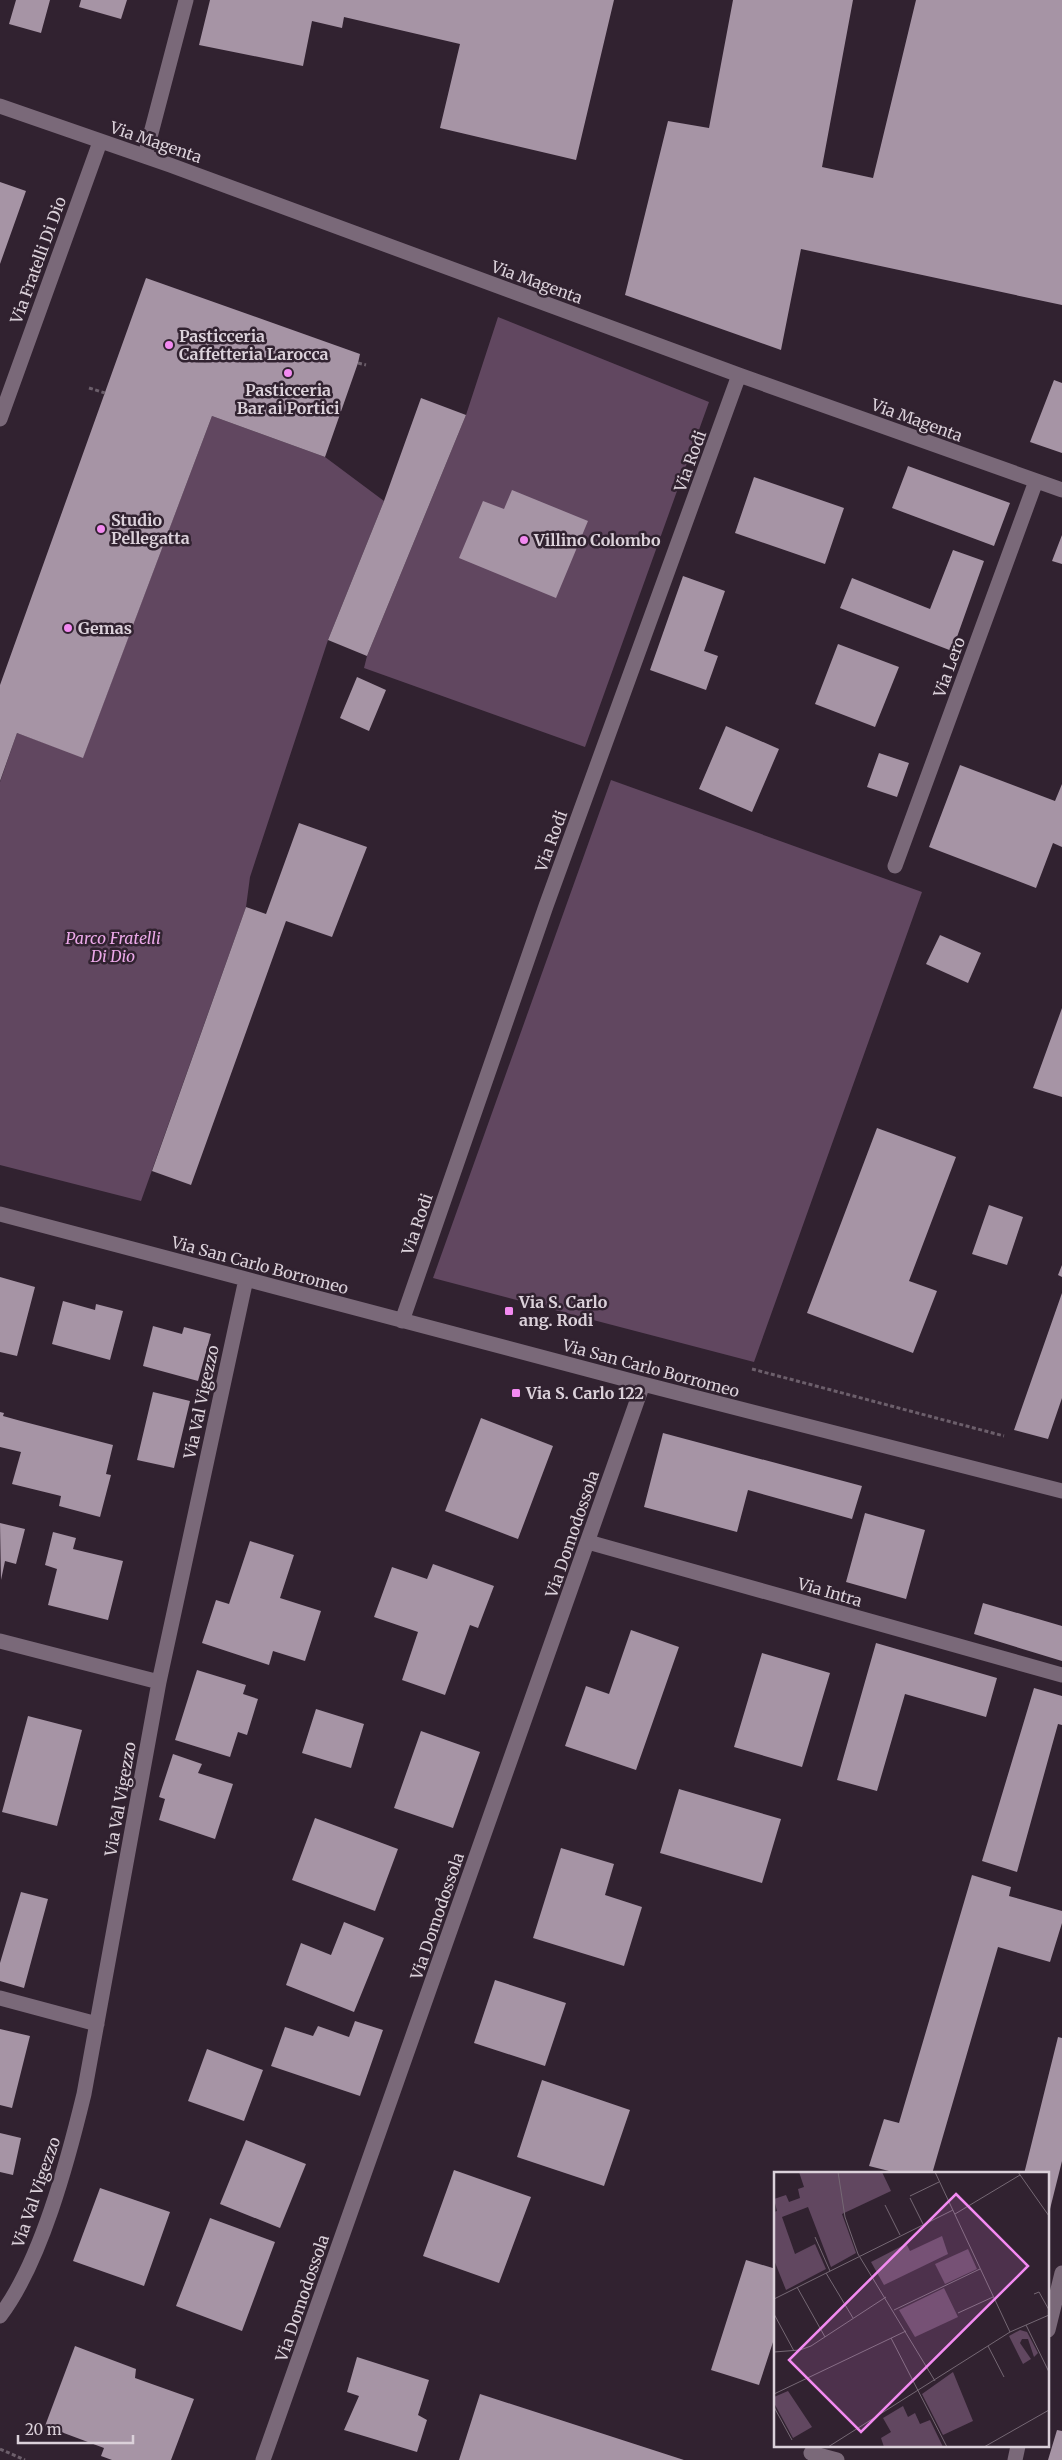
<svg xmlns="http://www.w3.org/2000/svg" width="1062" height="2460" font-family="Merriweather,serif">
<rect width="100%" height="100%" fill="#312230"/>
<path fill="#614760" d="M 498,317 L 709,402 L 585,747 L 364,668 L 367,656 L 466,415 Z
M 212,416 L 325,457 L 384,501 L 328,640 L 250,877 L 246,907 L 141,1201 L 0,1165 L 0,782 L 17,733 L 83,757 Z
M 611,780 L 922,892 L 754,1362 L 433,1278 Z"/>
<path fill="#a694a5" d="M 16,0 L 50,0 L 41,33 L 9,24 Z
M 81,0 L 127,0 L 121,19 L 79,7 Z
M 210,0 L 614,0 L 576,160 L 440,128 L 460,44 L 344,17 L 342,28 L 312,21 L 303,66 L 199,45 Z
M 733,0 L 853,0 L 822,167 L 873,178 L 916,0 L 1062,0 L 1062,305 L 801,249 L 781,350 L 625,295 L 668,121 L 709,128 Z
M 0,182 L 26,191 L 0,264 Z
M 146,278 L 360,354 L 358,363 L 325,457 L 212,416 L 83,758 L 17,733 L 0,781 L 0,685 Z
M 1054,380 L 1062,383 L 1062,453 L 1030,442 Z
M 421,398 L 466,415 L 367,656 L 328,640 L 384,501 Z
M 908,466 L 1010,503 L 994,546 L 892,508 Z
M 754,477 L 844,508 L 825,564 L 735,533 Z
M 512,490 L 588,521 L 556,598 L 459,558 L 483,501 L 504,509 Z
M 1062,535 L 1062,564 L 1052,561 Z
M 953,550 L 984,561 L 952,651 L 840,608 L 852,578 L 930,609 Z
M 683,576 L 725,591 L 704,651 L 718,656 L 706,690 L 650,670 Z
M 838,644 L 899,667 L 875,727 L 815,704 Z
M 357,677 L 386,690 L 369,731 L 340,718 Z
M 726,726 L 779,749 L 752,812 L 699,789 Z
M 879,753 L 909,763 L 897,797 L 867,787 Z
M 960,765 L 1055,801 L 1062,784 L 1062,847 L 1053,843 L 1036,888 L 929,847 Z
M 299,823 L 367,847 L 332,937 L 286,921 L 191,1185 L 152,1171 L 246,907 L 266,914 Z
M 940,935 L 981,953 L 968,983 L 926,964 Z
M 1062,1008 L 1062,1097 L 1033,1088 Z
M 877,1128 L 956,1157 L 909,1281 L 937,1291 L 913,1353 L 807,1313 Z
M 989,1205 L 1023,1217 L 1007,1265 L 972,1254 Z
M 1062,1265 L 1062,1277 L 1058,1275 Z
M 0,1277 L 35,1287 L 17,1356 L 0,1352 Z
M 1062,1293 L 1062,1398 L 1048,1439 L 1014,1430 Z
M 63,1301 L 95,1310 L 96,1304 L 123,1311 L 110,1360 L 52,1344 Z
M 153,1326 L 182,1334 L 184,1327 L 211,1334 L 198,1381 L 143,1366 Z
M 153,1392 L 190,1401 L 174,1468 L 137,1460 Z
M 0,1412 L 4,1413 L 3,1416 L 21,1421 L 113,1445 L 106,1474 L 111,1475 L 100,1517 L 59,1506 L 61,1496 L 12,1484 L 21,1452 L 0,1447 Z
M 481,1418 L 553,1446 L 518,1539 L 445,1511 Z
M 663,1433 L 862,1486 L 852,1519 L 748,1490 L 737,1532 L 644,1507 Z
M 865,1513 L 925,1530 L 906,1599 L 846,1582 Z
M 0,1523 L 25,1529 L 16,1564 L 5,1561 L 1,1580 Z
M 53,1532 L 76,1538 L 73,1549 L 123,1561 L 108,1620 L 48,1605 L 57,1569 L 45,1565 Z
M 250,1541 L 294,1555 L 280,1598 L 321,1611 L 305,1661 L 273,1651 L 269,1665 L 202,1643 L 216,1600 L 229,1604 Z
M 433,1564 L 494,1586 L 478,1628 L 470,1625 L 445,1695 L 402,1680 L 418,1632 L 374,1617 L 392,1567 L 427,1579 Z
M 983,1603 L 1062,1626 L 1062,1661 L 974,1634 Z
M 631,1630 L 679,1647 L 636,1770 L 565,1746 L 586,1686 L 609,1694 Z
M 876,1643 L 997,1678 L 986,1717 L 905,1694 L 877,1791 L 837,1780 Z
M 762,1653 L 830,1673 L 802,1767 L 734,1747 Z
M 197,1670 L 246,1685 L 243,1694 L 258,1699 L 247,1735 L 238,1732 L 230,1757 L 175,1740 Z
M 1034,1688 L 1062,1696 L 1062,1725 L 1058,1724 L 1017,1872 L 982,1861 Z
M 316,1709 L 364,1724 L 351,1768 L 302,1753 Z
M 28,1716 L 82,1730 L 57,1826 L 2,1812 Z
M 421,1731 L 480,1752 L 453,1828 L 394,1808 Z
M 173,1754 L 202,1764 L 198,1773 L 233,1784 L 215,1839 L 159,1820 L 165,1799 L 159,1797 Z
M 679,1789 L 781,1819 L 762,1883 L 660,1853 Z
M 315,1818 L 398,1849 L 375,1911 L 292,1880 Z
M 561,1848 L 614,1864 L 605,1895 L 642,1907 L 624,1966 L 533,1938 Z
M 972,1875 L 1011,1887 L 1009,1896 L 1062,1911 L 1062,1923 L 1050,1962 L 998,1947 L 932,2174 L 888,2174 L 889,2171 L 869,2166 L 884,2119 L 899,2123 Z
M 21,1892 L 48,1899 L 24,1988 L 0,1981 L 0,1963 Z
M 344,1922 L 384,1938 L 354,2012 L 286,1985 L 301,1943 L 331,1955 Z
M 495,1980 L 566,2003 L 545,2066 L 474,2043 Z
M 355,2021 L 383,2030 L 360,2096 L 271,2066 L 285,2027 L 313,2036 L 318,2026 L 349,2037 Z
M 0,2029 L 30,2036 L 12,2108 L 0,2105 Z
M 1058,2037 L 1062,2038 L 1062,2161 L 1049,2213 L 1048,2174 L 1024,2174 Z
M 207,2049 L 263,2070 L 244,2121 L 188,2101 Z
M 542,2080 L 630,2110 L 604,2186 L 517,2157 Z
M 0,2133 L 21,2138 L 13,2175 L 0,2172 Z
M 246,2140 L 306,2164 L 280,2228 L 220,2204 Z
M 454,2170 L 531,2197 L 499,2283 L 423,2256 Z
M 100,2188 L 170,2212 L 144,2286 L 73,2261 Z
M 210,2218 L 275,2242 L 242,2331 L 176,2306 Z
M 746,2260 L 776,2269 L 776,2340 L 774,2339 L 759,2385 L 711,2370 Z
M 75,2346 L 136,2369 L 135,2378 L 194,2399 L 171,2460 L 112,2460 L 101,2456 L 104,2448 L 45,2426 Z
M 357,2357 L 429,2380 L 418,2415 L 427,2420 L 417,2452 L 344,2430 L 359,2396 L 347,2392 Z
M 480,2394 L 684,2460 L 459,2460 Z
M 1057,2430 L 1062,2431 L 1062,2460 L 1048,2460 Z"/>
<g fill="none" stroke-linecap="round" stroke-linejoin="round">
<path stroke="#6c5f6b" stroke-width="3" stroke-dasharray="4 2.5" stroke-linecap="butt" d="M 358,363 L 366,365
M 89,388 L 105,393
M 752,1369 L 1004,1436
M 0,2449 L 25,2460"/>
<path stroke="#7a6979" stroke-width="15" d="M 0,106 L 170,165 L 739,375 L 1062,490
M 145,156 L 186,0
M 0,419 L 100,142
M 895,866 L 1036,481
M 0,1214 L 643,1384 L 1062,1491
M 402,1321 L 546,906 L 739,375
M 588,1542 L 1062,1675
M 0,1641 L 159,1682
M 0,1998 L 97,2024
M 0,2316 C 41,2262 68,2160 84,2094 L 159,1682 L 246,1279
M 1048,2330 L 1062,2273
M 811,2453 L 837,2460
M 263,2460 L 643,1384
M 1015,2460 L 1018,2446"/>
</g>
<g fill="#f38af1" stroke="#312230" stroke-width="2">
<circle cx="169" cy="345" r="5"/>
<circle cx="288" cy="373" r="5"/>
<circle cx="101" cy="529" r="5"/>
<circle cx="524" cy="540" r="5"/>
<circle cx="68" cy="628" r="5"/>
<rect x="504" y="1306" width="10" height="10" rx="2.5"/>
<rect x="511" y="1388" width="10" height="10" rx="2.5"/>
</g>
<g text-anchor="middle" stroke-width="5" stroke-linejoin="round" paint-order="stroke">
<g font-size="16" fill="#dbd1da" stroke="#312230">
<text transform="translate(156 142) rotate(19)" y="6">Via Magenta</text>
<text transform="translate(38 260) rotate(-70)" y="6">Via Fratelli Di Dio</text>
<text transform="translate(537 282) rotate(20)" y="6">Via Magenta</text>
<text transform="translate(917 420) rotate(20)" y="6">Via Magenta</text>
<text transform="translate(690 461) rotate(-70)" y="6">Via Rodi</text>
<text transform="translate(949 667) rotate(-70)" y="6">Via Lero</text>
<text transform="translate(551 841) rotate(-70)" y="6">Via Rodi</text>
<text transform="translate(417 1224) rotate(-71)" y="6">Via Rodi</text>
<text transform="translate(260 1265) rotate(15)" y="6">Via San Carlo Borromeo</text>
<text transform="translate(651 1368) rotate(15)" y="6">Via San Carlo Borromeo</text>
<text transform="translate(201 1402) rotate(-78)" y="6">Via Val Vigezzo</text>
<text transform="translate(572 1534) rotate(-71)" y="6">Via Domodossola</text>
<text transform="translate(830 1592) rotate(16)" y="6">Via Intra</text>
<text transform="translate(120 1799) rotate(-80)" y="6">Via Val Vigezzo</text>
<text transform="translate(437 1916) rotate(-71)" y="6">Via Domodossola</text>
<text transform="translate(36 2192) rotate(-71)" y="6">Via Val Vigezzo</text>
<text transform="translate(302 2298) rotate(-71)" y="6">Via Domodossola</text>
</g>
<g font-size="16" font-weight="bold" fill="#dbd1da" stroke="#312230" text-anchor="start">
<text x="179" y="342">Pasticceria<tspan x="179" dy="18">Caffetteria Larocca</tspan></text>
<text x="288" y="396" text-anchor="middle">Pasticceria<tspan x="288" dy="18">Bar ai Portici</tspan></text>
<text x="111" y="526">Studio<tspan x="111" dy="18">Pellegatta</tspan></text>
<text x="534" y="546">Villino Colombo</text>
<text x="78" y="634">Gemas</text>
<text x="519" y="1308">Via S. Carlo<tspan x="519" dy="18">ang. Rodi</tspan></text>
<text x="526" y="1399">Via S. Carlo 122</text>
</g>
<g font-size="16" font-style="italic" fill="#eca9e9" stroke="#312230">
<text x="113" y="944">Parco Fratelli<tspan x="113" dy="18">Di Dio</tspan></text>
</g>
</g>
<g transform="translate(774 2172)">
<rect width="275" height="275" fill="#312230"/>
<path d="M 25,0 L 108,0 L 117,19 L 68,42 L 82,81 L 57,95 L 34,35 L 8,45 L 21,82 L 41,72 L 52,97 L 12,118 L 0,88 L 0,40 L 3,39 L 0,27 L 12,23 L 15,30 L 26,26 L 24,17 L 30,15 ZM 168,64 L 174,82 L 110,113 L 97,90 L 128,74 L 133,73 L 136,79 ZM 194,77 L 203,97 L 171,112 L 161,92 ZM 170,116 L 184,145 L 141,165 L 125,138 ZM 246,158 L 253,160 L 264,181 L 260,185 L 254,167 L 248,167 L 246,171 L 257,187 L 249,192 L 235,164 ZM 179,200 L 199,249 L 169,263 L 148,222 ZM 14,219 L 38,255 L 19,266 L 0,231 L 0,225 ZM 129,234 L 134,245 L 141,241 L 146,252 L 156,248 L 169,275 L 110,275 L 107,266 L 117,260 L 109,246 Z" fill="#614760"/>
<path fill="none" stroke="#756874" stroke-width="1" d="M 64,0 L 71,45 L 84,82 L 161,209M 161,0 L 236,160M 244,0 L 275,44M 136,24 L 165,10M 136,26 L 149,52M 111,33 L 126,63M 181,42 L 246,3M 41,65 L 56,99M 52,101 L 79,146M 23,115 L 51,165M 260,122 L 265,120 L 275,138M 0,127 L 179,38M 120,138 L 206,97M 184,141 L 219,125M 0,142 L 20,179M 252,153 L 275,200M 117,166 L 173,275M 214,174 L 230,205M 0,180 L 26,178 L 37,174 L 112,125M 0,222 L 132,159M 0,235 L 18,268M 54,275 L 236,160 L 275,143M 210,275 L 275,238"/>
<path fill="#f38af1" fill-opacity="0.15" stroke="#f38af1" stroke-width="2.5" d="M 182,22 L 254,94 L 87,260 L 15,188 Z"/>
<rect width="275" height="275" fill="none" stroke="#dbd1da" stroke-width="2.5"/>
</g>
<path d="M18 2435v8h115v-8" fill="none" stroke="#dbd1da" stroke-width="2.5"/>
<text x="25" y="2435" font-size="15" fill="#dbd1da" stroke="#312230" stroke-width="4" paint-order="stroke">20 m</text>
</svg>
